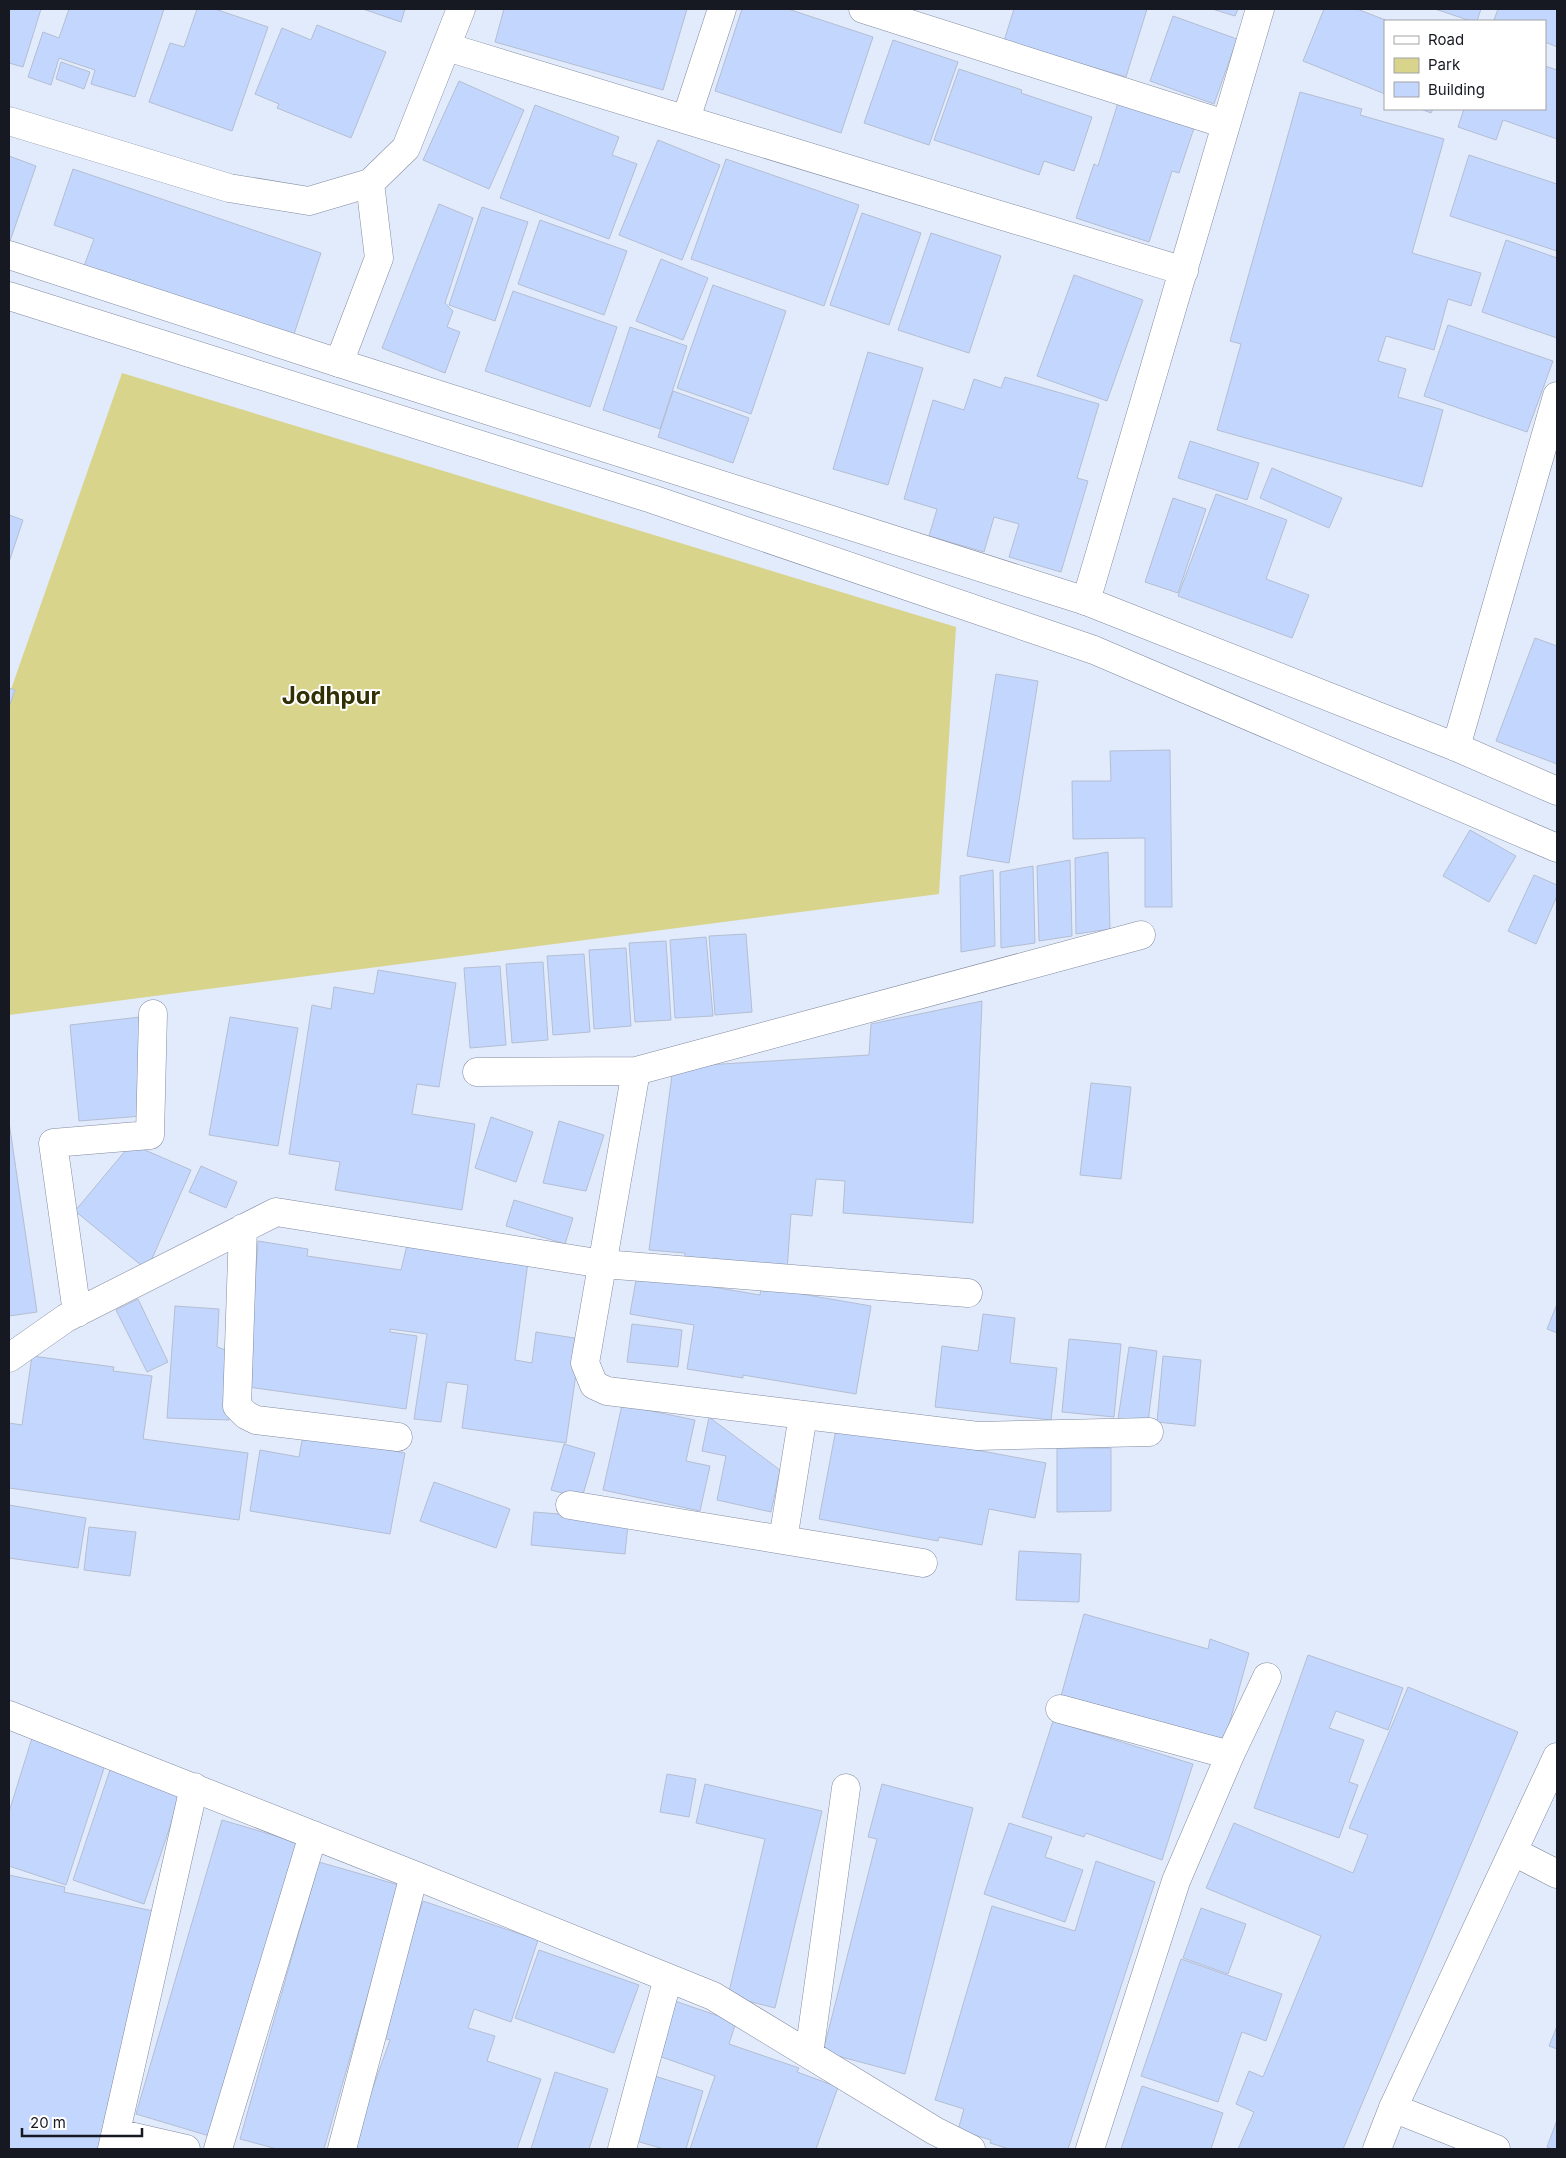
<svg xmlns="http://www.w3.org/2000/svg" width="1566" height="2158" font-family="Inter,sans-serif">
<rect width="100%" height="100%" fill="#e2ebfc"/>
<path fill="#d9d48b" d="M 122,373 L 956,627 L 939,894 L 9,1015 L 9,695 Z"/>
<path fill="#c3d6fd" stroke="#b4bed3" d="M 9,9 L 41,9 L 23,67 L 9,63 Z
M 69,9 L 164,9 L 135,97 L 91,84 L 95,70 L 59,58 L 51,85 L 28,77 L 43,32 L 59,38 Z
M 197,9 L 215,9 L 268,27 L 232,131 L 149,102 L 170,43 L 184,47 Z
M 363,9 L 405,9 L 401,22 Z
M 504,9 L 687,9 L 663,90 L 495,42 Z
M 742,9 L 788,9 L 873,37 L 841,133 L 715,91 Z
M 1014,9 L 1147,9 L 1126,77 L 1004,41 Z
M 1212,9 L 1238,9 L 1235,16 Z
M 1324,9 L 1357,9 L 1388,21 L 1385,21 L 1385,94 L 1303,61 Z
M 1435,9 L 1481,9 L 1477,21 L 1471,21 Z
M 1498,9 L 1557,9 L 1557,47 L 1545,42 L 1545,21 L 1498,21 L 1494,20 Z
M 1173,16 L 1237,39 L 1214,104 L 1150,81 Z
M 317,25 L 386,52 L 351,138 L 277,108 L 279,104 L 255,94 L 282,28 L 311,40 Z
M 893,40 L 958,62 L 929,145 L 864,123 Z
M 61,62 L 90,72 L 84,89 L 56,79 Z
M 1545,66 L 1557,70 L 1557,139 L 1503,120 L 1496,140 L 1458,127 L 1464,109 L 1545,109 Z
M 959,69 L 1022,90 L 1021,93 L 1092,117 L 1074,171 L 1044,161 L 1039,175 L 934,140 Z
M 459,81 L 524,110 L 489,189 L 423,160 Z
M 1300,92 L 1362,109 L 1360,115 L 1444,139 L 1412,253 L 1481,273 L 1471,306 L 1448,299 L 1434,350 L 1386,336 L 1378,361 L 1406,369 L 1398,397 L 1443,410 L 1422,487 L 1217,430 L 1241,344 L 1230,341 Z
M 1118,103 L 1194,128 L 1179,173 L 1172,171 L 1149,242 L 1076,218 L 1094,164 L 1098,166 Z
M 535,105 L 619,137 L 612,155 L 637,164 L 609,239 L 500,198 Z
M 1421,109 L 1433,109 L 1431,113 Z
M 658,140 L 720,165 L 682,260 L 619,235 Z
M 1469,155 L 1557,184 L 1557,251 L 1450,216 Z
M 9,156 L 36,166 L 9,244 Z
M 726,159 L 859,205 L 824,306 L 691,259 Z
M 73,169 L 321,253 L 293,337 L 84,266 L 94,239 L 54,225 Z
M 439,204 L 473,218 L 445,303 L 453,311 L 447,327 L 460,332 L 445,373 L 382,348 Z
M 482,207 L 528,222 L 495,321 L 449,305 Z
M 862,213 L 921,233 L 889,325 L 830,305 Z
M 540,220 L 627,251 L 604,315 L 518,284 Z
M 931,233 L 1001,256 L 969,353 L 898,330 Z
M 1506,240 L 1557,258 L 1557,338 L 1482,312 Z
M 661,259 L 708,278 L 683,340 L 636,321 Z
M 1074,275 L 1143,300 L 1107,401 L 1037,376 Z
M 713,285 L 786,311 L 751,414 L 677,388 Z
M 513,291 L 617,327 L 590,407 L 485,371 Z
M 1448,325 L 1553,361 L 1527,432 L 1424,396 Z
M 630,327 L 687,346 L 660,429 L 603,410 Z
M 868,352 L 923,368 L 888,485 L 833,469 Z
M 1005,377 L 1099,404 L 1077,478 L 1088,481 L 1061,572 L 1009,557 L 1019,524 L 994,517 L 984,552 L 929,536 L 937,509 L 904,499 L 933,400 L 964,410 L 974,379 L 1001,388 Z
M 673,391 L 749,418 L 733,463 L 658,437 Z
M 1190,441 L 1259,463 L 1247,500 L 1178,478 Z
M 1272,468 L 1342,498 L 1329,528 L 1260,498 Z
M 1216,494 L 1287,520 L 1266,579 L 1309,595 L 1292,638 L 1178,596 Z
M 1173,498 L 1206,509 L 1178,593 L 1145,582 Z
M 9,515 L 23,520 L 9,562 Z
M 1535,638 L 1557,646 L 1557,764 L 1496,741 Z
M 996,674 L 1038,681 L 1009,863 L 967,856 Z
M 9,688 L 15,690 L 9,707 Z
M 1170,750 L 1172,907 L 1145,907 L 1145,838 L 1073,839 L 1072,781 L 1111,781 L 1110,751 Z
M 1470,830 L 1516,856 L 1489,902 L 1443,876 Z
M 1108,852 L 1110,929 L 1076,934 L 1075,858 Z
M 1070,860 L 1072,936 L 1039,941 L 1037,866 Z
M 1033,866 L 1035,943 L 1001,948 L 1000,872 Z
M 993,870 L 995,946 L 961,952 L 960,876 Z
M 1534,875 L 1557,885 L 1557,896 L 1536,944 L 1508,931 Z
M 746,934 L 752,1012 L 715,1015 L 709,936 Z
M 706,937 L 713,1016 L 675,1018 L 670,940 Z
M 666,941 L 671,1020 L 635,1022 L 629,943 Z
M 626,948 L 631,1026 L 594,1029 L 589,950 Z
M 584,954 L 590,1032 L 553,1035 L 547,956 Z
M 543,962 L 548,1040 L 512,1043 L 506,964 Z
M 500,966 L 506,1045 L 470,1048 L 464,968 Z
M 378,970 L 456,983 L 439,1087 L 417,1084 L 412,1114 L 475,1124 L 462,1210 L 335,1190 L 340,1162 L 289,1154 L 312,1005 L 331,1009 L 334,987 L 374,994 Z
M 982,1001 L 973,1223 L 843,1213 L 845,1181 L 816,1179 L 812,1216 L 791,1214 L 787,1271 L 684,1263 L 685,1253 L 649,1250 L 673,1067 L 869,1055 L 871,1024 Z
M 140,1017 L 142,1116 L 79,1121 L 70,1025 Z
M 230,1017 L 298,1028 L 278,1146 L 209,1135 Z
M 1091,1083 L 1131,1087 L 1121,1179 L 1080,1175 Z
M 491,1117 L 533,1132 L 516,1182 L 475,1168 Z
M 559,1121 L 604,1135 L 586,1191 L 543,1183 Z
M 9,1122 L 37,1312 L 9,1316 Z
M 131,1144 L 191,1170 L 147,1270 L 75,1211 Z
M 201,1166 L 237,1182 L 226,1208 L 189,1192 Z
M 514,1200 L 573,1218 L 565,1244 L 506,1226 Z
M 258,1241 L 308,1249 L 307,1256 L 401,1270 L 407,1245 L 528,1262 L 515,1360 L 532,1363 L 536,1332 L 581,1339 L 566,1443 L 462,1428 L 468,1385 L 447,1382 L 441,1422 L 414,1419 L 427,1334 L 390,1329 L 390,1332 L 417,1336 L 406,1409 L 248,1387 Z
M 637,1274 L 760,1295 L 761,1287 L 871,1306 L 856,1394 L 743,1375 L 743,1378 L 687,1369 L 694,1325 L 630,1314 Z
M 138,1299 L 168,1362 L 147,1372 L 116,1310 Z
M 1557,1304 L 1557,1333 L 1547,1329 Z
M 175,1306 L 219,1309 L 217,1347 L 229,1351 L 229,1420 L 167,1418 Z
M 983,1314 L 1015,1318 L 1010,1363 L 1057,1368 L 1051,1420 L 935,1407 L 942,1346 L 978,1351 Z
M 632,1324 L 682,1330 L 678,1367 L 627,1362 Z
M 1069,1339 L 1121,1344 L 1114,1417 L 1062,1412 Z
M 1129,1347 L 1157,1351 L 1148,1422 L 1118,1419 Z
M 32,1356 L 114,1367 L 113,1371 L 152,1376 L 143,1439 L 248,1453 L 239,1520 L 9,1488 L 9,1423 L 22,1425 Z
M 1163,1356 L 1201,1360 L 1195,1426 L 1157,1422 Z
M 622,1405 L 695,1420 L 686,1461 L 710,1466 L 700,1511 L 603,1490 Z
M 709,1417 L 780,1470 L 771,1512 L 717,1500 L 726,1456 L 702,1451 Z
M 837,1424 L 1046,1463 L 1035,1518 L 989,1509 L 982,1545 L 939,1537 L 938,1541 L 819,1519 Z
M 303,1435 L 405,1453 L 390,1534 L 250,1511 L 260,1450 L 299,1457 Z
M 564,1444 L 595,1453 L 582,1498 L 551,1490 Z
M 1057,1448 L 1111,1448 L 1111,1511 L 1057,1512 Z
M 434,1482 L 510,1509 L 496,1548 L 420,1521 Z
M 9,1505 L 86,1518 L 78,1568 L 9,1558 Z
M 534,1512 L 584,1516 L 628,1524 L 625,1554 L 531,1545 Z
M 89,1527 L 136,1532 L 130,1576 L 84,1570 Z
M 1019,1551 L 1081,1554 L 1079,1602 L 1016,1600 Z
M 1084,1614 L 1208,1649 L 1210,1639 L 1249,1653 L 1225,1739 L 1059,1703 Z
M 1308,1655 L 1403,1688 L 1388,1730 L 1336,1711 L 1329,1728 L 1364,1740 L 1349,1782 L 1358,1785 L 1339,1838 L 1254,1808 Z
M 1408,1687 L 1518,1732 L 1343,2149 L 1238,2149 L 1254,2112 L 1236,2104 L 1249,2071 L 1263,2077 L 1321,1936 L 1206,1888 L 1234,1823 L 1353,1873 L 1368,1835 L 1349,1828 Z
M 1053,1721 L 1193,1764 L 1162,1860 L 1086,1833 L 1084,1837 L 1022,1817 Z
M 32,1738 L 106,1762 L 66,1885 L 9,1866 L 9,1812 Z
M 111,1767 L 182,1791 L 144,1904 L 73,1880 Z
M 667,1774 L 696,1779 L 689,1817 L 660,1812 Z
M 705,1784 L 822,1811 L 775,2008 L 728,1996 L 765,1839 L 696,1823 Z
M 882,1784 L 973,1808 L 905,2074 L 823,2052 L 877,1839 L 868,1837 Z
M 222,1820 L 303,1844 L 216,2138 L 136,2114 Z
M 1009,1823 L 1052,1837 L 1045,1857 L 1083,1870 L 1065,1922 L 984,1894 Z
M 1096,1861 L 1155,1882 L 1068,2149 L 1009,2149 L 990,2143 L 991,2140 L 958,2130 L 964,2109 L 935,2100 L 992,1906 L 1075,1931 Z
M 319,1862 L 399,1885 L 324,2149 L 277,2149 L 240,2139 Z
M 9,1875 L 65,1887 L 64,1892 L 153,1911 L 105,2149 L 9,2149 Z
M 423,1901 L 538,1940 L 511,2022 L 474,2009 L 468,2028 L 495,2036 L 487,2061 L 541,2079 L 517,2149 L 351,2149 L 390,2040 L 378,2036 Z
M 1201,1908 L 1246,1924 L 1228,1974 L 1183,1958 Z
M 539,1950 L 639,1985 L 614,2053 L 515,2018 Z
M 1181,1959 L 1282,1994 L 1266,2041 L 1242,2032 L 1218,2102 L 1141,2076 Z
M 675,2001 L 736,2022 L 729,2044 L 799,2068 L 797,2072 L 838,2087 L 816,2149 L 690,2149 L 715,2076 L 656,2055 Z
M 1557,2026 L 1557,2049 L 1549,2046 Z
M 555,2072 L 608,2089 L 589,2149 L 531,2149 Z
M 648,2074 L 703,2091 L 686,2149 L 664,2149 L 629,2139 Z
M 1142,2086 L 1223,2113 L 1211,2149 L 1121,2149 Z
M 1557,2120 L 1557,2149 L 1552,2149 L 1547,2147 Z"/>
<g fill="none" stroke-linecap="round" stroke-linejoin="round">
<g stroke="#828b9f" stroke-width="29">
<path id="minor" d="M 863,9 L 1225,124
M 447,47 L 1184,271
M 686,119 L 722,9
M 9,121 L 229,188 L 309,201 L 370,183 L 406,148 L 461,9
M 339,363 L 379,258 L 370,183
M 1086,601 L 1260,9
M 1456,747 L 1557,396
M 636,1071 L 1141,935
M 477,1072 L 636,1071 L 585,1363 L 594,1385 L 607,1391 L 978,1436 L 1149,1432
M 243,1228 L 237,1406 L 246,1415 L 256,1420 L 398,1437
M 77,1313 L 53,1143 L 150,1135 L 153,1014
M 9,1358 L 66,1318 L 276,1212 L 603,1264 L 968,1293
M 570,1505 L 923,1563
M 783,1540 L 803,1415
M 1060,1709 L 1230,1755
M 9,1715 L 414,1875 L 713,1996 L 935,2131 L 971,2149
M 1514,1852 L 1557,1874
M 809,2054 L 846,1788
M 1393,2108 L 1496,2149
M 116,2133 L 186,2149
M 112,2149 L 194,1787
M 218,2149 L 313,1835
M 342,2149 L 414,1875
M 622,2149 L 668,1978
M 1090,2149 L 1176,1881 L 1230,1755 L 1267,1677"/>
</g>
<g stroke="#828b9f" stroke-width="29">
<path id="tertiary" d="M 9,255 L 339,363 L 1086,601 L 1456,747 L 1557,791
M 9,296 L 652,499 L 1094,650 L 1557,848
M 1377,2149 L 1393,2108 L 1557,1757"/>
</g>
<use href="#minor" stroke="#fff" stroke-width="28"/>
<use href="#tertiary" stroke="#fff" stroke-width="28"/>
</g>
<g text-anchor="middle" stroke-width="4" stroke-linejoin="round" paint-order="stroke">
<g font-size="24" font-weight="bold" fill="#332f04" stroke="#fff">
<text x="331" y="704">Jodhpur</text>
</g>
</g>
<rect width="1566" height="2158" fill="none" stroke="#161921" stroke-width="20"/>
<rect x="1384" y="20" width="162" height="90" fill="#ffffff" stroke="#a2a3a6"/>
<rect x="1394" y="36" width="25" height="8" fill="#ffffff" stroke="#a2a3a6"/>
<text x="1428" y="45" font-size="15" fill="#161921">Road</text>
<rect x="1394" y="58" width="25" height="15" fill="#d9d48b" stroke="#a2a3a6"/>
<text x="1428" y="70" font-size="15" fill="#161921">Park</text>
<rect x="1394" y="82" width="25" height="15" fill="#c3d6fd" stroke="#a2a3a6"/>
<text x="1428" y="95" font-size="15" fill="#161921">Building</text>
<path d="M22 2128v8h120v-8" fill="none" stroke="#161921" stroke-width="2.5"/>
<text x="30" y="2128" font-size="15" fill="#161921" stroke="#ffffff" stroke-width="4" paint-order="stroke">20 m</text>
</svg>
